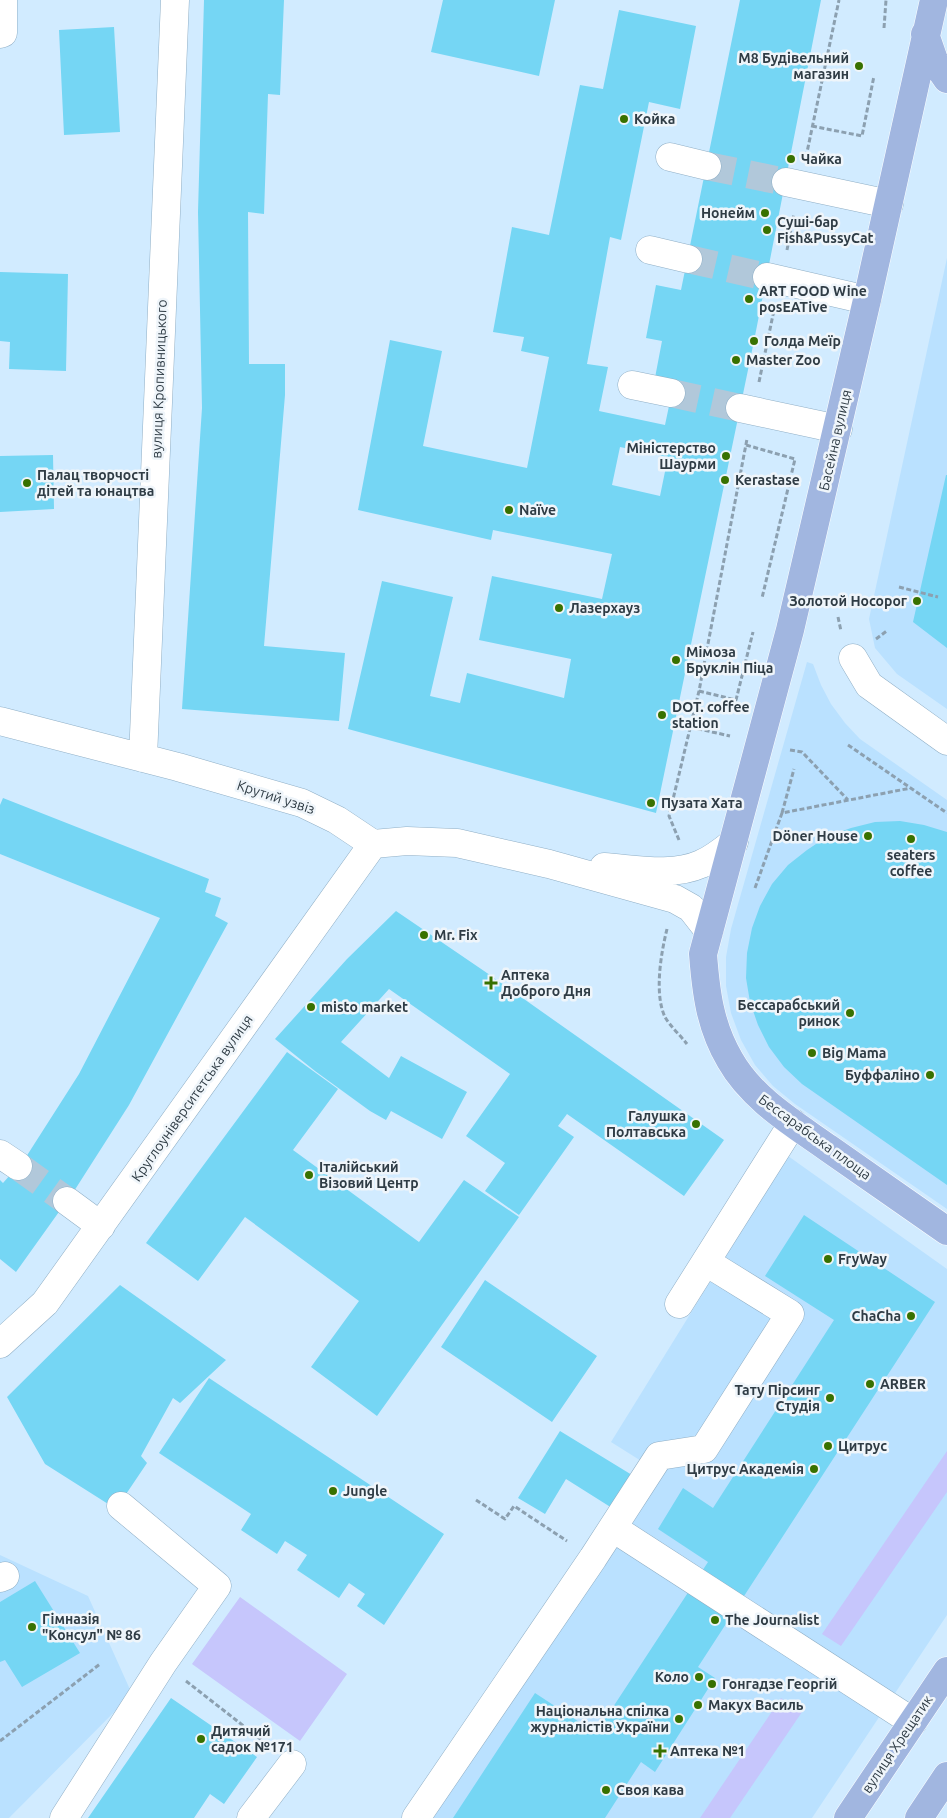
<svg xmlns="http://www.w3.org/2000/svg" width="947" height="1818" font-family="Ubuntu,sans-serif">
<rect width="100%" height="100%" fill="#d1ebff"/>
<path fill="#bae1ff" d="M 947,258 L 947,709 L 897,674 L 875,648 L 869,619 Z
M 807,662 L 813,664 L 821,685 L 831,704 L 845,723 L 860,739 L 947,800 L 947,1209 L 795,1104 L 773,1086 L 755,1065 L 741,1040 L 731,1013 L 726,986 L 726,957 L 731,929 Z
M 788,1156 L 947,1269 L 947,1615 L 812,1818 L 408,1818 L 646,1464 L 611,1442 Z
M 0,1555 L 88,1596 L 132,1694 L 9,1818 L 0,1818 Z"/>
<path fill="#c6c6fc" d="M 947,1451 L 947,1492 L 841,1646 L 822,1634 Z
M 240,1597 L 347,1674 L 300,1741 L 192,1664 Z
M 781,1698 L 802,1712 L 730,1818 L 700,1818 Z"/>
<path fill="#75d6f4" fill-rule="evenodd" d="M 204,0 L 284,0 L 280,95 L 268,94 L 264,214 L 248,212 L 249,364 L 285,364 L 285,395 L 264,646 L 345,653 L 339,721 L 182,709 L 202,408 L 198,212 Z
M 443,0 L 555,0 L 539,76 L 431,52 Z
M 740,0 L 821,0 L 754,341 L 656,813 L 348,729 L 382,581 L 453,597 L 430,696 L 460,703 L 467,673 L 564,698 L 571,659 L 479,640 L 492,576 L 602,599 L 612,554 L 493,530 L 491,540 L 358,510 L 390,340 L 442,351 L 423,446 L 527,468 L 549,357 L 521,351 L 524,337 L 493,332 L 512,227 L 549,235 L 580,85 L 603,89 L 619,10 L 696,26 L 680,109 L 649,102 L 621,240 L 610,237 L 587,364 L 608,367 L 599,411 L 665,425 L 673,387 L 654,383 L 662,341 L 646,338 L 656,285 L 681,290 ZM 620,447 L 668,457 L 660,496 L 612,485 Z
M 114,27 L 120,132 L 64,135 L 59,30 Z
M 0,272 L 68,274 L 66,371 L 9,369 L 10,342 L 0,341 Z
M 53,455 L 54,509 L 0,512 L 0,456 Z
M 946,475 L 947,475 L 947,648 L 913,622 Z
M 3,798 L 209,879 L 205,892 L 221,898 L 215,916 L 228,923 L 129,1105 L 76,1188 L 16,1272 L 0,1259 L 0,1180 L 3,1183 L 26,1157 L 79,1074 L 160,918 L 0,854 L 0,805 Z
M 900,821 L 924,825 L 947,832 L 947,1185 L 802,1084 L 784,1067 L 769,1047 L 758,1025 L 750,1002 L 746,978 L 747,953 L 752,928 L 760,906 L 772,884 L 788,865 L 807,850 L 828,836 L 851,828 L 875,822 Z
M 396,911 L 487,973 L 724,1140 L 684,1196 L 567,1114 L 558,1126 L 574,1137 L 519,1215 L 485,1191 L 505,1163 L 466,1136 L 510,1074 L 389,989 L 341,1042 L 389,1078 L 401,1056 L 467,1092 L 442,1139 L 391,1111 L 386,1120 L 370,1111 L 315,1071 L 275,1039 L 347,959 Z
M 287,1052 L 338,1089 L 293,1150 L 419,1242 L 464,1180 L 519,1217 L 377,1416 L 311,1367 L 359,1301 L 245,1217 L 198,1281 L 146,1243 Z
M 804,1215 L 935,1302 L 698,1667 L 715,1678 L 655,1772 L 641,1762 L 605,1818 L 453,1818 L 535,1693 L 596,1733 L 708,1562 L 658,1529 L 683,1488 L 713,1508 L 834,1320 L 765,1276 Z
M 485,1280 L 597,1356 L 552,1422 L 441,1347 Z
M 120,1285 L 226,1360 L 180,1403 L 173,1398 L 141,1456 L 147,1463 L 116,1509 L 45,1464 L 7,1397 Z
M 209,1378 L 444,1534 L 384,1625 L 357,1606 L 365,1594 L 349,1583 L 339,1598 L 297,1570 L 307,1555 L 285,1541 L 277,1554 L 241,1530 L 251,1514 L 159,1453 Z
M 560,1431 L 632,1475 L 612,1508 L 566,1479 L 545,1514 L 518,1498 Z
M 35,1581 L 80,1653 L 22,1687 L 5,1660 L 0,1662 L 0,1602 Z
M 171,1698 L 257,1757 L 224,1804 L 210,1794 L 194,1818 L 88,1818 Z"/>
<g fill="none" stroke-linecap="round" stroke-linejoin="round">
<path stroke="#b1c8da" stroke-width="28" stroke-dasharray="28 14" stroke-linecap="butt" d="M 707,166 L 786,182
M 688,259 L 767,277
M 671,393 L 740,408
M 18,1166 L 67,1201"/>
<g stroke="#90afc6" stroke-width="29">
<path id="minor" d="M 0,34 L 3,33 L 3,0
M 670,157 L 707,166
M 786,182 L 889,204
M 650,250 L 688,259
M 767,277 L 867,300
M 632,385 L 671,393
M 740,408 L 838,429
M 853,658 L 869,685 L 947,741
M 0,721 L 178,767 L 302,803 L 337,820 L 373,844 L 407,841 L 457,843 L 549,864 L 675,899 L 691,908 L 709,931
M 143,758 L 175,0
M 604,867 C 635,869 672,877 701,864 C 713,859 724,850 734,842
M 0,1154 L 18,1166
M 67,1201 L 101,1226
M 679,1304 L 793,1123
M 0,1344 L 45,1303 L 373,844
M 613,1528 L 913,1722
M 0,1578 L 5,1576
M 64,1818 L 163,1663 L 217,1586 L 121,1506
M 251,1818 L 292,1764
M 416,1818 L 593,1558 L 659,1456 L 704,1449 L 790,1314 L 706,1262"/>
</g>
<g stroke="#fff" stroke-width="29">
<path id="major" d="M 934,0 L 867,300 L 790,630 L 703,954 C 706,993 710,1026 730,1060 C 752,1099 793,1123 828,1148 C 868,1176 907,1203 947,1231
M 925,34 L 934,60 L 947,79
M 848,1818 L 947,1671
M 919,1818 L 947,1776"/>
</g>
<path stroke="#8ca0b0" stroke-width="3" stroke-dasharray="5 2.5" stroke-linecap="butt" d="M 884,28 L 886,0
M 812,126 L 862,136 L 874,76
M 806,157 L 839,0
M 787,250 L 794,214
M 759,382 L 774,310
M 746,445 L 795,459 L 762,598
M 899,587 L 938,597
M 838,617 L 841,631
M 876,639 L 888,630
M 699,691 L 736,700 L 753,632
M 690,727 L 730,736
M 848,745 L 947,813
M 790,750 L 802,752 L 848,800
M 782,813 L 794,769
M 679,840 L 669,816 L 699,691 L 747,439
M 755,888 L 782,813 L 911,788
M 667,929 C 661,953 654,994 665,1017 C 670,1026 680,1035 687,1044
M 476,1500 L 505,1519 L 514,1506 L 567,1541
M 186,1681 L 268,1745
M 0,1741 L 100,1664"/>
<use href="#minor" stroke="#fff" stroke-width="28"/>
<use href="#major" stroke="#a1b6e0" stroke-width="28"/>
</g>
<g fill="#387100" stroke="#eff5fa" stroke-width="2">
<circle cx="859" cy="66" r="5"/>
<circle cx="624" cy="119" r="5"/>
<circle cx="791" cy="159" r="5"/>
<circle cx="765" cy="213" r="5"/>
<circle cx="767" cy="230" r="5"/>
<circle cx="749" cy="299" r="5"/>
<circle cx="754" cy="341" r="5"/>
<circle cx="736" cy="360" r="5"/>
<circle cx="726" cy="456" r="5"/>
<circle cx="725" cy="480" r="5"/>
<circle cx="27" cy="483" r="5"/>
<circle cx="509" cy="510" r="5"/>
<circle cx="917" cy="601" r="5"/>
<circle cx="559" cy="608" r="5"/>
<circle cx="676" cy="660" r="5"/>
<circle cx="662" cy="715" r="5"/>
<circle cx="651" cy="803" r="5"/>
<circle cx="868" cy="836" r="5"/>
<circle cx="911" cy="839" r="5"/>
<circle cx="424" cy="935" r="5"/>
<path d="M488.5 975.5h5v5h5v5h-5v5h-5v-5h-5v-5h5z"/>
<circle cx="311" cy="1007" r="5"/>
<circle cx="850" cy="1013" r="5"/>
<circle cx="812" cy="1053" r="5"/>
<circle cx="930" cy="1075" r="5"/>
<circle cx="696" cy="1124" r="5"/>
<circle cx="309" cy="1175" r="5"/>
<circle cx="828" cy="1259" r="5"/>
<circle cx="911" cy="1316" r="5"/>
<circle cx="870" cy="1384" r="5"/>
<circle cx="830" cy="1398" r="5"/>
<circle cx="828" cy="1446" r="5"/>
<circle cx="814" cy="1469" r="5"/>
<circle cx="333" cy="1491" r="5"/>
<circle cx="715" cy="1620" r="5"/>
<circle cx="32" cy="1627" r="5"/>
<circle cx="699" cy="1677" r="5"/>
<circle cx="712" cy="1684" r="5"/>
<circle cx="698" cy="1705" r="5"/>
<circle cx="679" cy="1719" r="5"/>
<circle cx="201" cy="1739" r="5"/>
<path d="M657.5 1743.5h5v5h5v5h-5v5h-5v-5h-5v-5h5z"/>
<circle cx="606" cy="1790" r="5"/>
</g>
<g text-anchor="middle" stroke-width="5" stroke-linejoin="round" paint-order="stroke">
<g font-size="14" font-weight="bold" fill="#2f3c45" stroke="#eff5fa" text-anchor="start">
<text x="849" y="63" text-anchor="end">М8 Будівельний<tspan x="849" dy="16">магазин</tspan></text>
<text x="634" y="124">Койка</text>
<text x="801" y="164">Чайка</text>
<text x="755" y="218" text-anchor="end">Нонейм</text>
<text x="777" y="227">Суші-бар<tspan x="777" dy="16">Fish&amp;PussyCat</tspan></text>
<text x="759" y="296">ART FOOD Wine<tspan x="759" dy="16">posEATive</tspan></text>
<text x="764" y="346">Голда Меїр</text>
<text x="746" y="365">Master Zoo</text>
<text x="716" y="453" text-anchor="end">Міністерство<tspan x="716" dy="16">Шаурми</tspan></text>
<text x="37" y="480">Палац творчості<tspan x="37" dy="16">дітей та юнацтва</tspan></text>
<text x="735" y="485">Kerastase</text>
<text x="519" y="515">Naïve</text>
<text x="907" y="606" text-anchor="end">Золотой Носорог</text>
<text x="569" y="613">Лазерхауз</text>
<text x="686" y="657">Мімоза<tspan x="686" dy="16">Бруклін Піца</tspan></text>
<text x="672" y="712">DOT. coffee<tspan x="672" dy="16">station</tspan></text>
<text x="661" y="808">Пузата Хата</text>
<text x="858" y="841" text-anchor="end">Döner House</text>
<text x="911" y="860" text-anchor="middle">seaters<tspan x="911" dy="16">coffee</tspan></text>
<text x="434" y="940">Mr. Fix</text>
<text x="501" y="980">Аптека<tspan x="501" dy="16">Доброго Дня</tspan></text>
<text x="840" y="1010" text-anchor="end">Бессарабський<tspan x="840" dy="16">ринок</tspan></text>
<text x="321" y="1012">misto market</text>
<text x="822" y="1058">Big Mama</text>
<text x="920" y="1080" text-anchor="end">Буффаліно</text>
<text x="686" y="1121" text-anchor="end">Галушка<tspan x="686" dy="16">Полтавська</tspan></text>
<text x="319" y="1172">Італійський<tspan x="319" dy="16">Візовий Центр</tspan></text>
<text x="838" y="1264">FryWay</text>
<text x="901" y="1321" text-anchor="end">ChaCha</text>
<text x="880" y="1389">ARBER</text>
<text x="820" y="1395" text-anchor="end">Тату Пірсинг<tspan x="820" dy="16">Студія</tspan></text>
<text x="838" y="1451">Цитрус</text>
<text x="804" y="1474" text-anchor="end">Цитрус Академія</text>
<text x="343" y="1496">Jungle</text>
<text x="42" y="1624">Гімназія<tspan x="42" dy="16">"Консул" № 86</tspan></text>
<text x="725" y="1625">The Journalist</text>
<text x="689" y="1682" text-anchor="end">Коло</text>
<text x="722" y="1689">Гонгадзе Георгій</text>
<text x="708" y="1710">Макух Василь</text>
<text x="669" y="1716" text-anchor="end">Національна спілка<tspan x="669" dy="16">журналістів України</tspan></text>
<text x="211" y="1736">Дитячий<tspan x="211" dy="16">садок №171</tspan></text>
<text x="670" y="1756">Аптека №1</text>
<text x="616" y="1795">Своя кава</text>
</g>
<g font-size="14" fill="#2f3c45" stroke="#eff5fa">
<text transform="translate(159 379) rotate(-88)" y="5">вулиця Кропивницького</text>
<text transform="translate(835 440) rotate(-77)" y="5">Басейна вулиця</text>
<text transform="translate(276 797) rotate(18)" y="5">Крутий узвіз</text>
<text transform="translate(192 1098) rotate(-55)" y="5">Круглоуніверситетська вулиця</text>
<text transform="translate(815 1137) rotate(36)" y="5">Бессарабська площа</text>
<text transform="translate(897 1744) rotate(-56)" y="5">вулиця Хрещатик</text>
</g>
</g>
</svg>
